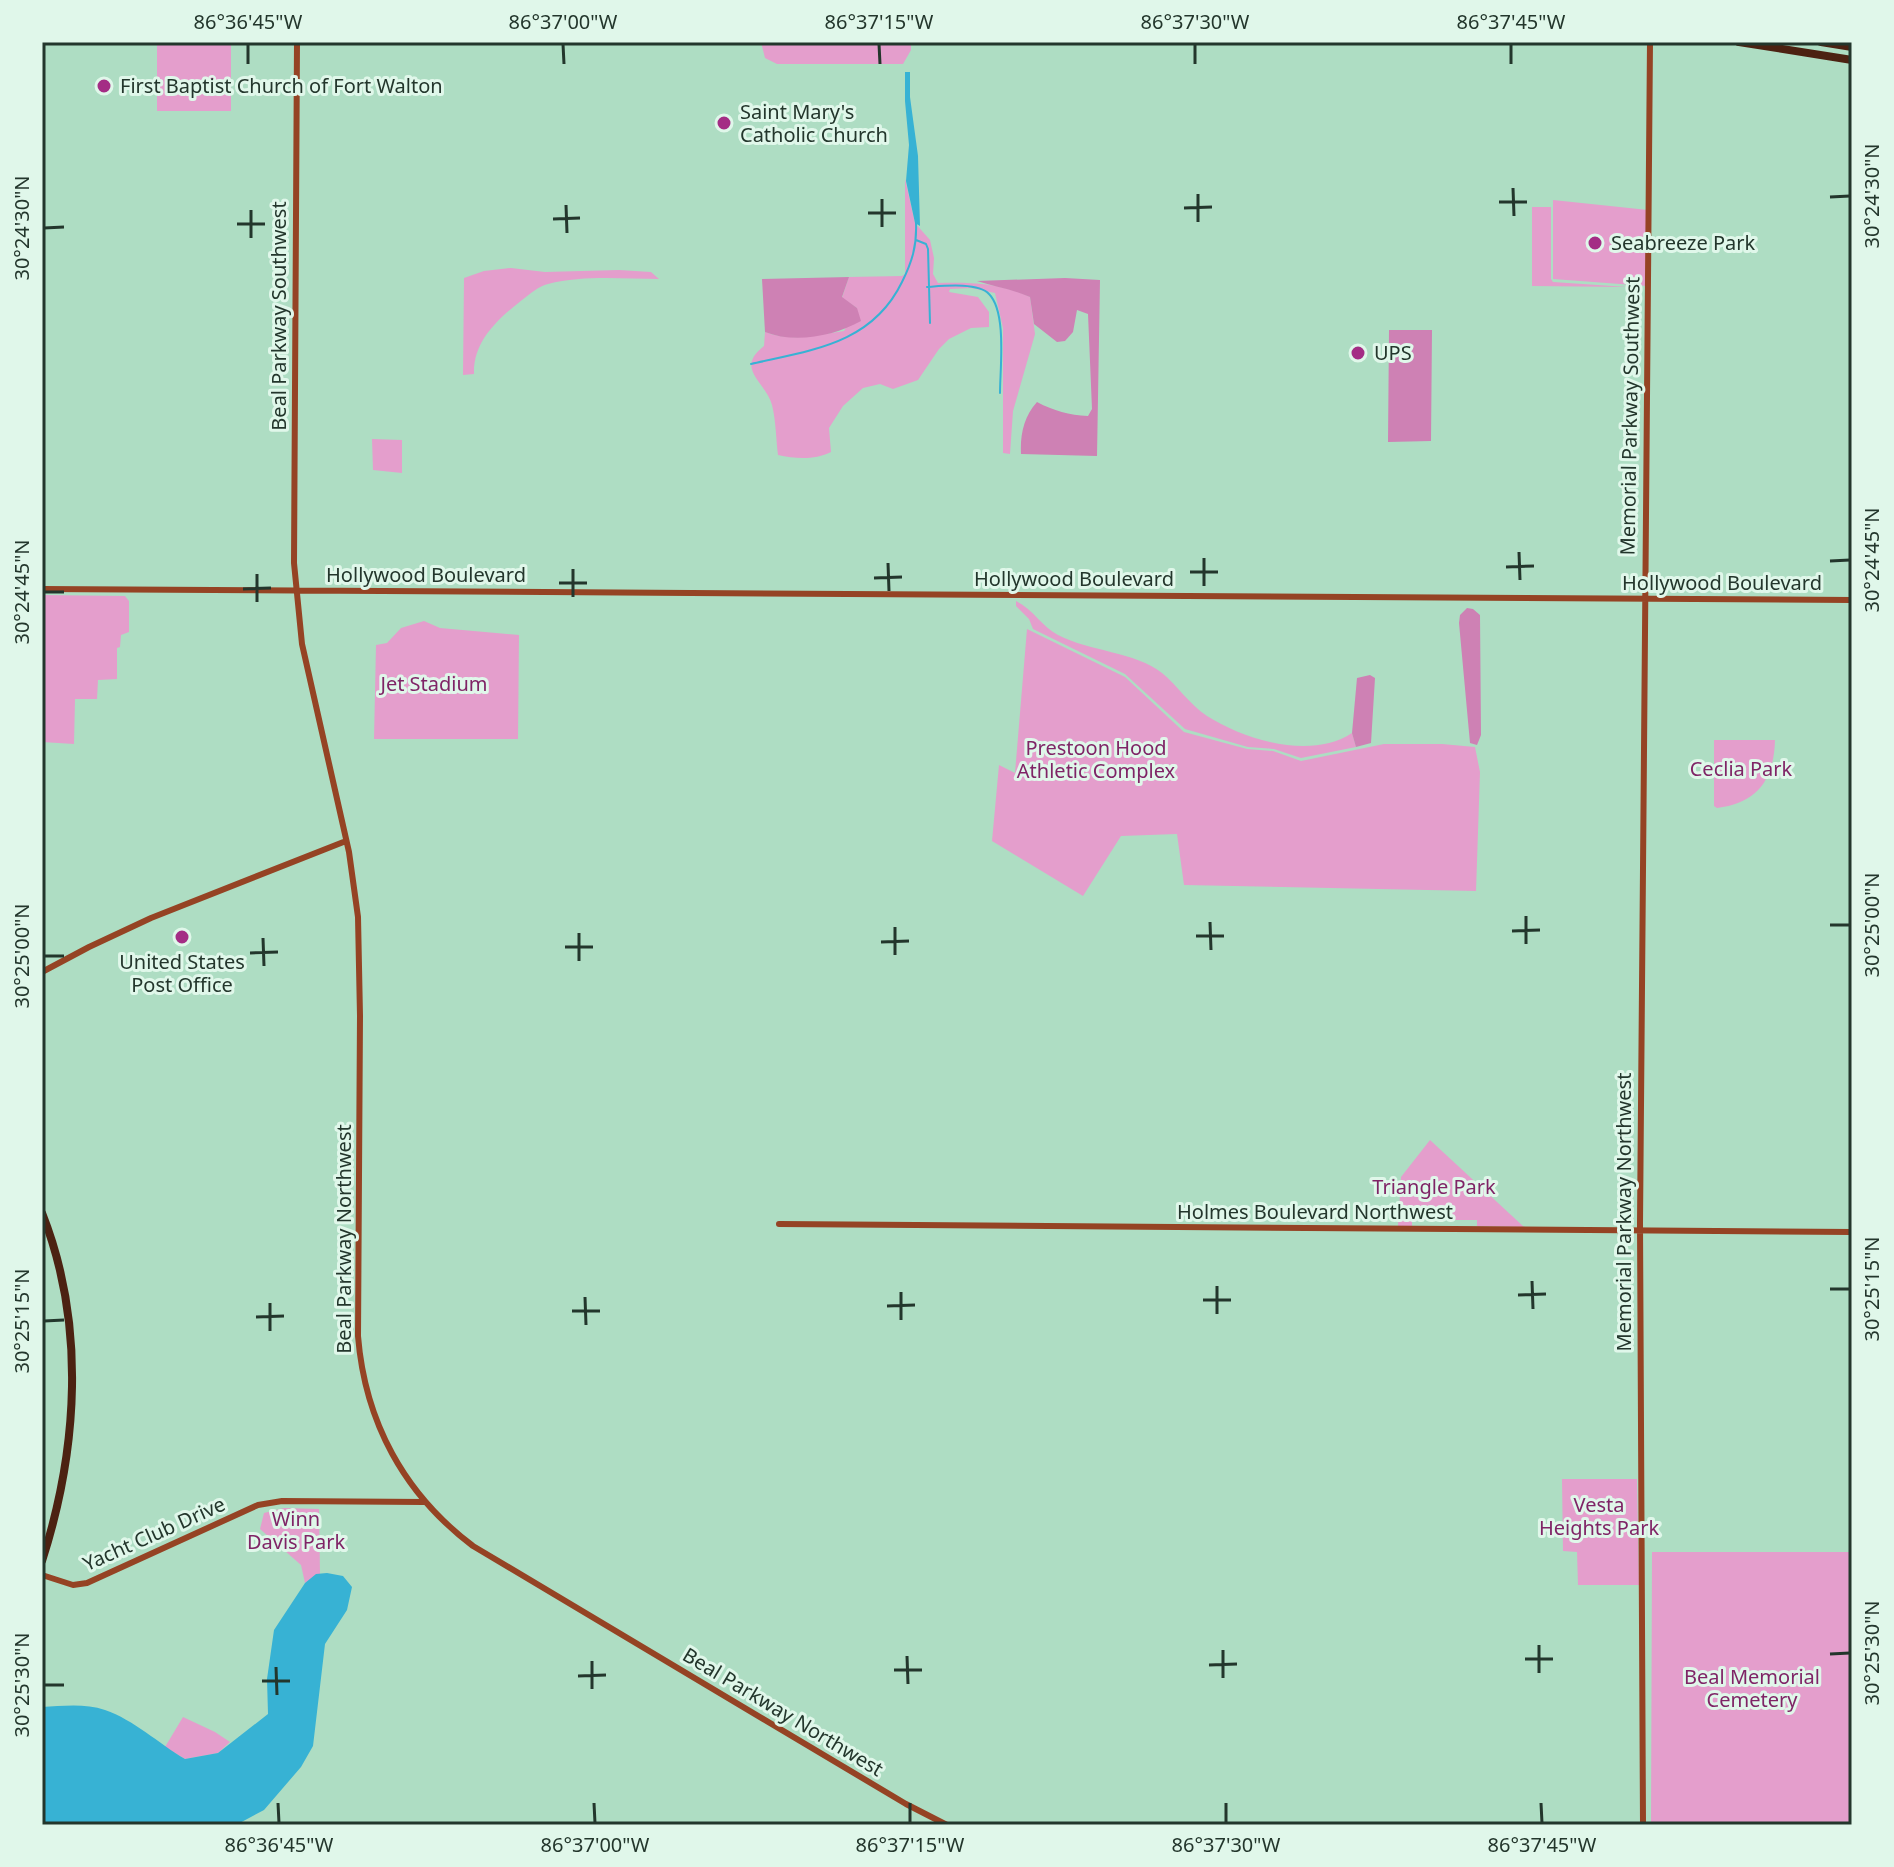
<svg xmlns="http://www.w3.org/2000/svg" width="1894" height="1867" font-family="'Noto Sans',sans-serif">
<rect width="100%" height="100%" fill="#aeddc3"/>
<path fill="#e49ecc" d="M 157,42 L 231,42 L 231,111 L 157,111 Z
M 761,42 L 911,42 L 911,50 L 903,64 L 777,64 L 765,58 Z
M 905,179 L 915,223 L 930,240 L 934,258 L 933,274 L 938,283 C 971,282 1000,283 1030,297 L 1035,334 L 1013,411 L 1010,454 L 1003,453 L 1003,328 L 995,293 L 971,288 L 950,289 L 949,292 L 978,297 L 989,312 L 989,327 L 971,328 L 949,339 L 939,349 L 918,380 L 893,389 L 880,384 L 863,388 L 843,406 L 829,428 L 831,452 C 815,460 796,459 778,455 C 776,439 776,421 772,405 C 766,382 734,369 764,346 L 765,332 C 791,342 817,335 844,331 L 857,308 L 842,298 L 849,277 L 902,276 L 905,274 Z
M 1553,200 L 1648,210 L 1647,286 L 1553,279 Z
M 1532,207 L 1551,207 L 1551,279 L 1553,282 L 1627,287 L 1532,286 Z
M 511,268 L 545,272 L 619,270 L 651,272 L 659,279 C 623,279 583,275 548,284 C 539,286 530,294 522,300 C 498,319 473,341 474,374 L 463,375 L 464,278 L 484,271 Z
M 372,439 L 402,440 L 402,473 L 373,470 Z
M 42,595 L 125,596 L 129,601 L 129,632 L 121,635 L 120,647 L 117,648 L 117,679 L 98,680 L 97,699 L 75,699 L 74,744 L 42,742 Z
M 1016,601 C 1034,610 1042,627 1058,635 C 1088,651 1136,652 1162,673 C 1178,686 1189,704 1207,716 C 1245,740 1311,760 1352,733 L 1356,747 L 1301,758 L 1274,749 L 1248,747 L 1185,729 L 1125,674 L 1033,629 L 1029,619 L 1016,606 Z
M 424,621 L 440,628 L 519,635 L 518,739 L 374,739 L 376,645 L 387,643 L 401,628 Z
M 1027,629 L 1125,677 L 1184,732 L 1247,749 L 1273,751 L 1301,761 L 1384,744 L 1442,744 L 1475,747 L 1480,772 L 1476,891 L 1184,885 L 1177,834 L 1121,836 L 1083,896 L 992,841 L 999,765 L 1015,773 Z
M 1714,740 L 1775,740 C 1774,779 1758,803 1717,808 L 1714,806 Z
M 1430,1140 L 1524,1227 L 1477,1226 L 1477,1220 L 1412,1220 L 1412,1226 L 1398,1226 L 1401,1177 Z
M 1562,1479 L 1637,1479 L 1639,1585 L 1578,1585 L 1577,1552 L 1563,1551 Z
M 284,1508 L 319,1509 L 320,1574 L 305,1583 L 301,1565 L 260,1529 L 264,1513 Z
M 1652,1552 L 1852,1552 L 1852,1825 L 1651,1825 Z
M 183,1717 L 215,1732 L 230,1742 L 218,1753 L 185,1759 L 165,1747 Z"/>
<path fill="#ce81b4" d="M 849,277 L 842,297 L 857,308 L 861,321 C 834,336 795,344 765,332 L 762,279 Z
M 1065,278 L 1100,280 L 1097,456 L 1021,454 C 1020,435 1024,416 1037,402 C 1054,411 1069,415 1088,416 L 1092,409 L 1088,314 L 1077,310 L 1073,332 L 1065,341 L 1057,342 L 1034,324 L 1030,297 C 1012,289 995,287 977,281 Z
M 1389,330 L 1432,330 L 1431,441 L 1388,442 Z
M 1467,608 L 1473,609 L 1480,615 L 1481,735 L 1477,745 L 1470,743 L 1459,623 L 1460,615 Z
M 1370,675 L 1375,678 L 1371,743 L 1356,747 L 1352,733 L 1357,678 Z"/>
<path fill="#37b2d4" d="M 905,72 L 910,72 L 910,97 L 918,156 L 920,226 L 915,223 L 906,181 L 909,145 L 905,101 Z
M 327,1573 L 343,1576 L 352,1587 L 347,1610 L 325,1644 L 313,1746 L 301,1767 L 264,1810 L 236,1825 L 42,1825 L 42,1707 C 62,1706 85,1703 105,1710 C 134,1720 158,1743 185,1759 L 218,1753 L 268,1714 L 267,1679 L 274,1630 L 305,1583 L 316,1574 Z"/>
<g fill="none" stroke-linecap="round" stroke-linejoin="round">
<path stroke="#37b2d4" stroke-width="2" d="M 916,240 L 926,244 L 928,249 L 930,323
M 927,287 C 942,286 978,282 989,294 C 1007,312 1000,369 1000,393
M 751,364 C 812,350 872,344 902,282 C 912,262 917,246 916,223"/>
<path stroke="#954324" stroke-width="6" d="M 297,42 L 294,563 L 302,644 L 349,852 L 358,917 L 360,1016 L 358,1336 C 365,1422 404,1494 473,1546 L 906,1804 L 947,1825
M 42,589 L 1852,600
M 42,972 L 89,947 L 151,918 L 346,841
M 779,1224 L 1852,1232
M 42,1575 L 73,1585 L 87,1583 L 258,1505 L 282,1501 L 424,1502
M 1643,1825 L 1640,1223 L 1650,42"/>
<path stroke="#4c2212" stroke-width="8" d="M 1739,42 L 1852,60
M 1821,42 L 1852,47
M 42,1213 C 86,1324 78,1449 42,1561"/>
</g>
<path fill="none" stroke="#23362c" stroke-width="3" d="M 248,44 L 248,64M 563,44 L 564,64M 879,44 L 880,64M 1195,44 L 1195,64M 1511,44 L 1511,64M 1513,188 L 1514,216M 1198,194 L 1198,222M 1830,197 L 1850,196M 882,199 L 882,227M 1499,202 L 1527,202M 566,205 L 567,233M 1184,208 L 1212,207M 251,210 L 251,238M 868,213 L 896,213M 553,219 L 580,218M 237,224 L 265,224M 44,228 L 64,227M 1519,552 L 1520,580M 1204,558 L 1204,586M 1830,561 L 1850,560M 888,563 L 889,591M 1506,567 L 1534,566M 573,569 L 573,597M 1190,572 L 1218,572M 257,574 L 257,602M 874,578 L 902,577M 559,583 L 587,583M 243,589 L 271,588M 44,592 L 64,592M 1526,916 L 1526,944M 1210,922 L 1211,950M 1830,925 L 1850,925M 895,927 L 895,955M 1512,931 L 1540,930M 579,933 L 579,961M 1196,936 L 1224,936M 263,938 L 264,966M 881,942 L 909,941M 565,947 L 593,947M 250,953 L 278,952M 44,956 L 64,956M 1532,1281 L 1533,1309M 1217,1286 L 1217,1314M 1830,1289 L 1850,1289M 901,1292 L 901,1320M 1518,1295 L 1546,1294M 585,1297 L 586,1325M 1203,1300 L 1231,1300M 270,1303 L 270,1331M 887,1306 L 915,1305M 572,1311 L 600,1311M 256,1317 L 284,1316M 44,1321 L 64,1320M 1539,1645 L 1539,1673M 1223,1650 L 1223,1678M 1830,1654 L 1850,1653M 907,1656 L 908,1684M 1525,1659 L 1553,1659M 592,1661 L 592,1689M 1209,1665 L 1237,1664M 276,1667 L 277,1695M 894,1670 L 922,1670M 578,1676 L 606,1675M 262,1681 L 290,1681M 44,1685 L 64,1685M 278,1803 L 279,1823M 594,1803 L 595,1823M 910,1803 L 910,1823M 1226,1803 L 1226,1823M 1541,1803 L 1542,1823"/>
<g fill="#a42d85" stroke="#e0f7ea" stroke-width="3">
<circle cx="104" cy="86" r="8"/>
<circle cx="724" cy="123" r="8"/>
<circle cx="1595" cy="243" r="8"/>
<circle cx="1358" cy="353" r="8"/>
<circle cx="182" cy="937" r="8"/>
</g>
<g text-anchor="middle" stroke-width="6" stroke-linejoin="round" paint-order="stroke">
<g font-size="20" fill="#23362c" stroke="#e0f7ea" text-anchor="start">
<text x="120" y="93">First Baptist Church of Fort Walton</text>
<text x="740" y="119">Saint Mary's<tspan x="740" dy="23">Catholic Church</tspan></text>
<text x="1611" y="250">Seabreeze Park</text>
<text x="1374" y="360">UPS</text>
<text x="182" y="969" text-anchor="middle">United States<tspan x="182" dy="23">Post Office</tspan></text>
</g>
<g font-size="20" fill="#23362c" stroke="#e0f7ea">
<text transform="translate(279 316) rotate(-90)" y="7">Beal Parkway Southwest</text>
<text transform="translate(1630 416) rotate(-89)" y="7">Memorial Parkway Southwest</text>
<text x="426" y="582">Hollywood Boulevard</text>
<text x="1074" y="586">Hollywood Boulevard</text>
<text x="1722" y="590">Hollywood Boulevard</text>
<text x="1315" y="1219">Holmes Boulevard Northwest</text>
<text transform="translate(1624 1212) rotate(-90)" y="7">Memorial Parkway Northwest</text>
<text transform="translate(344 1239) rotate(-90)" y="7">Beal Parkway Northwest</text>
<text transform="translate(154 1534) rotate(-24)" y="7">Yacht Club Drive</text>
<text transform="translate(783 1712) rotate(31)" y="7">Beal Parkway Northwest</text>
</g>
<g font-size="20" fill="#7f2466" stroke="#e0f7ea">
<text x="434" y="691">Jet Stadium</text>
<text x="1096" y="755">Prestoon Hood<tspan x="1096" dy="23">Athletic Complex</tspan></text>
<text x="1741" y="776">Ceclia Park</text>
<text x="1434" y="1194">Triangle Park</text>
<text x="1599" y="1512">Vesta<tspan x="1599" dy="23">Heights Park</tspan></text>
<text x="296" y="1526">Winn<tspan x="296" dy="23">Davis Park</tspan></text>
<text x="1752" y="1684">Beal Memorial<tspan x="1752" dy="23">Cemetery</tspan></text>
</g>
</g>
<rect width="1894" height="1867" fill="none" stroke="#e0f7ea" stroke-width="88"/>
<rect x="44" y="44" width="1806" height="1779" fill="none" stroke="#23362c" stroke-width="3"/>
<g font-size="20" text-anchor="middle" fill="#23362c">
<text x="248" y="29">86°36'45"W</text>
<text x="563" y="29">86°37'00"W</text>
<text x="879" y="29">86°37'15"W</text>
<text x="1195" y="29">86°37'30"W</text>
<text x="1511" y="29">86°37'45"W</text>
<text transform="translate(1872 196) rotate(-90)" y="7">30°24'30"N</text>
<text transform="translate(22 228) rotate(-90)" y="7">30°24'30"N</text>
<text transform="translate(1872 560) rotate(-90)" y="7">30°24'45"N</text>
<text transform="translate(22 592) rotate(-90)" y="7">30°24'45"N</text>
<text transform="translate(1872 925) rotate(-90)" y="7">30°25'00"N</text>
<text transform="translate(22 956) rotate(-90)" y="7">30°25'00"N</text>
<text transform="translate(1872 1289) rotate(-90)" y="7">30°25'15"N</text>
<text transform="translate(22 1321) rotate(-90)" y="7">30°25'15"N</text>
<text transform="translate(1872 1653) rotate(-90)" y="7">30°25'30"N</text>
<text transform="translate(22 1685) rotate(-90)" y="7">30°25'30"N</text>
<text x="279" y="1852">86°36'45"W</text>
<text x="595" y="1852">86°37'00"W</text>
<text x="910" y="1852">86°37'15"W</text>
<text x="1226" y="1852">86°37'30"W</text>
<text x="1542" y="1852">86°37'45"W</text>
</g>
</svg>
